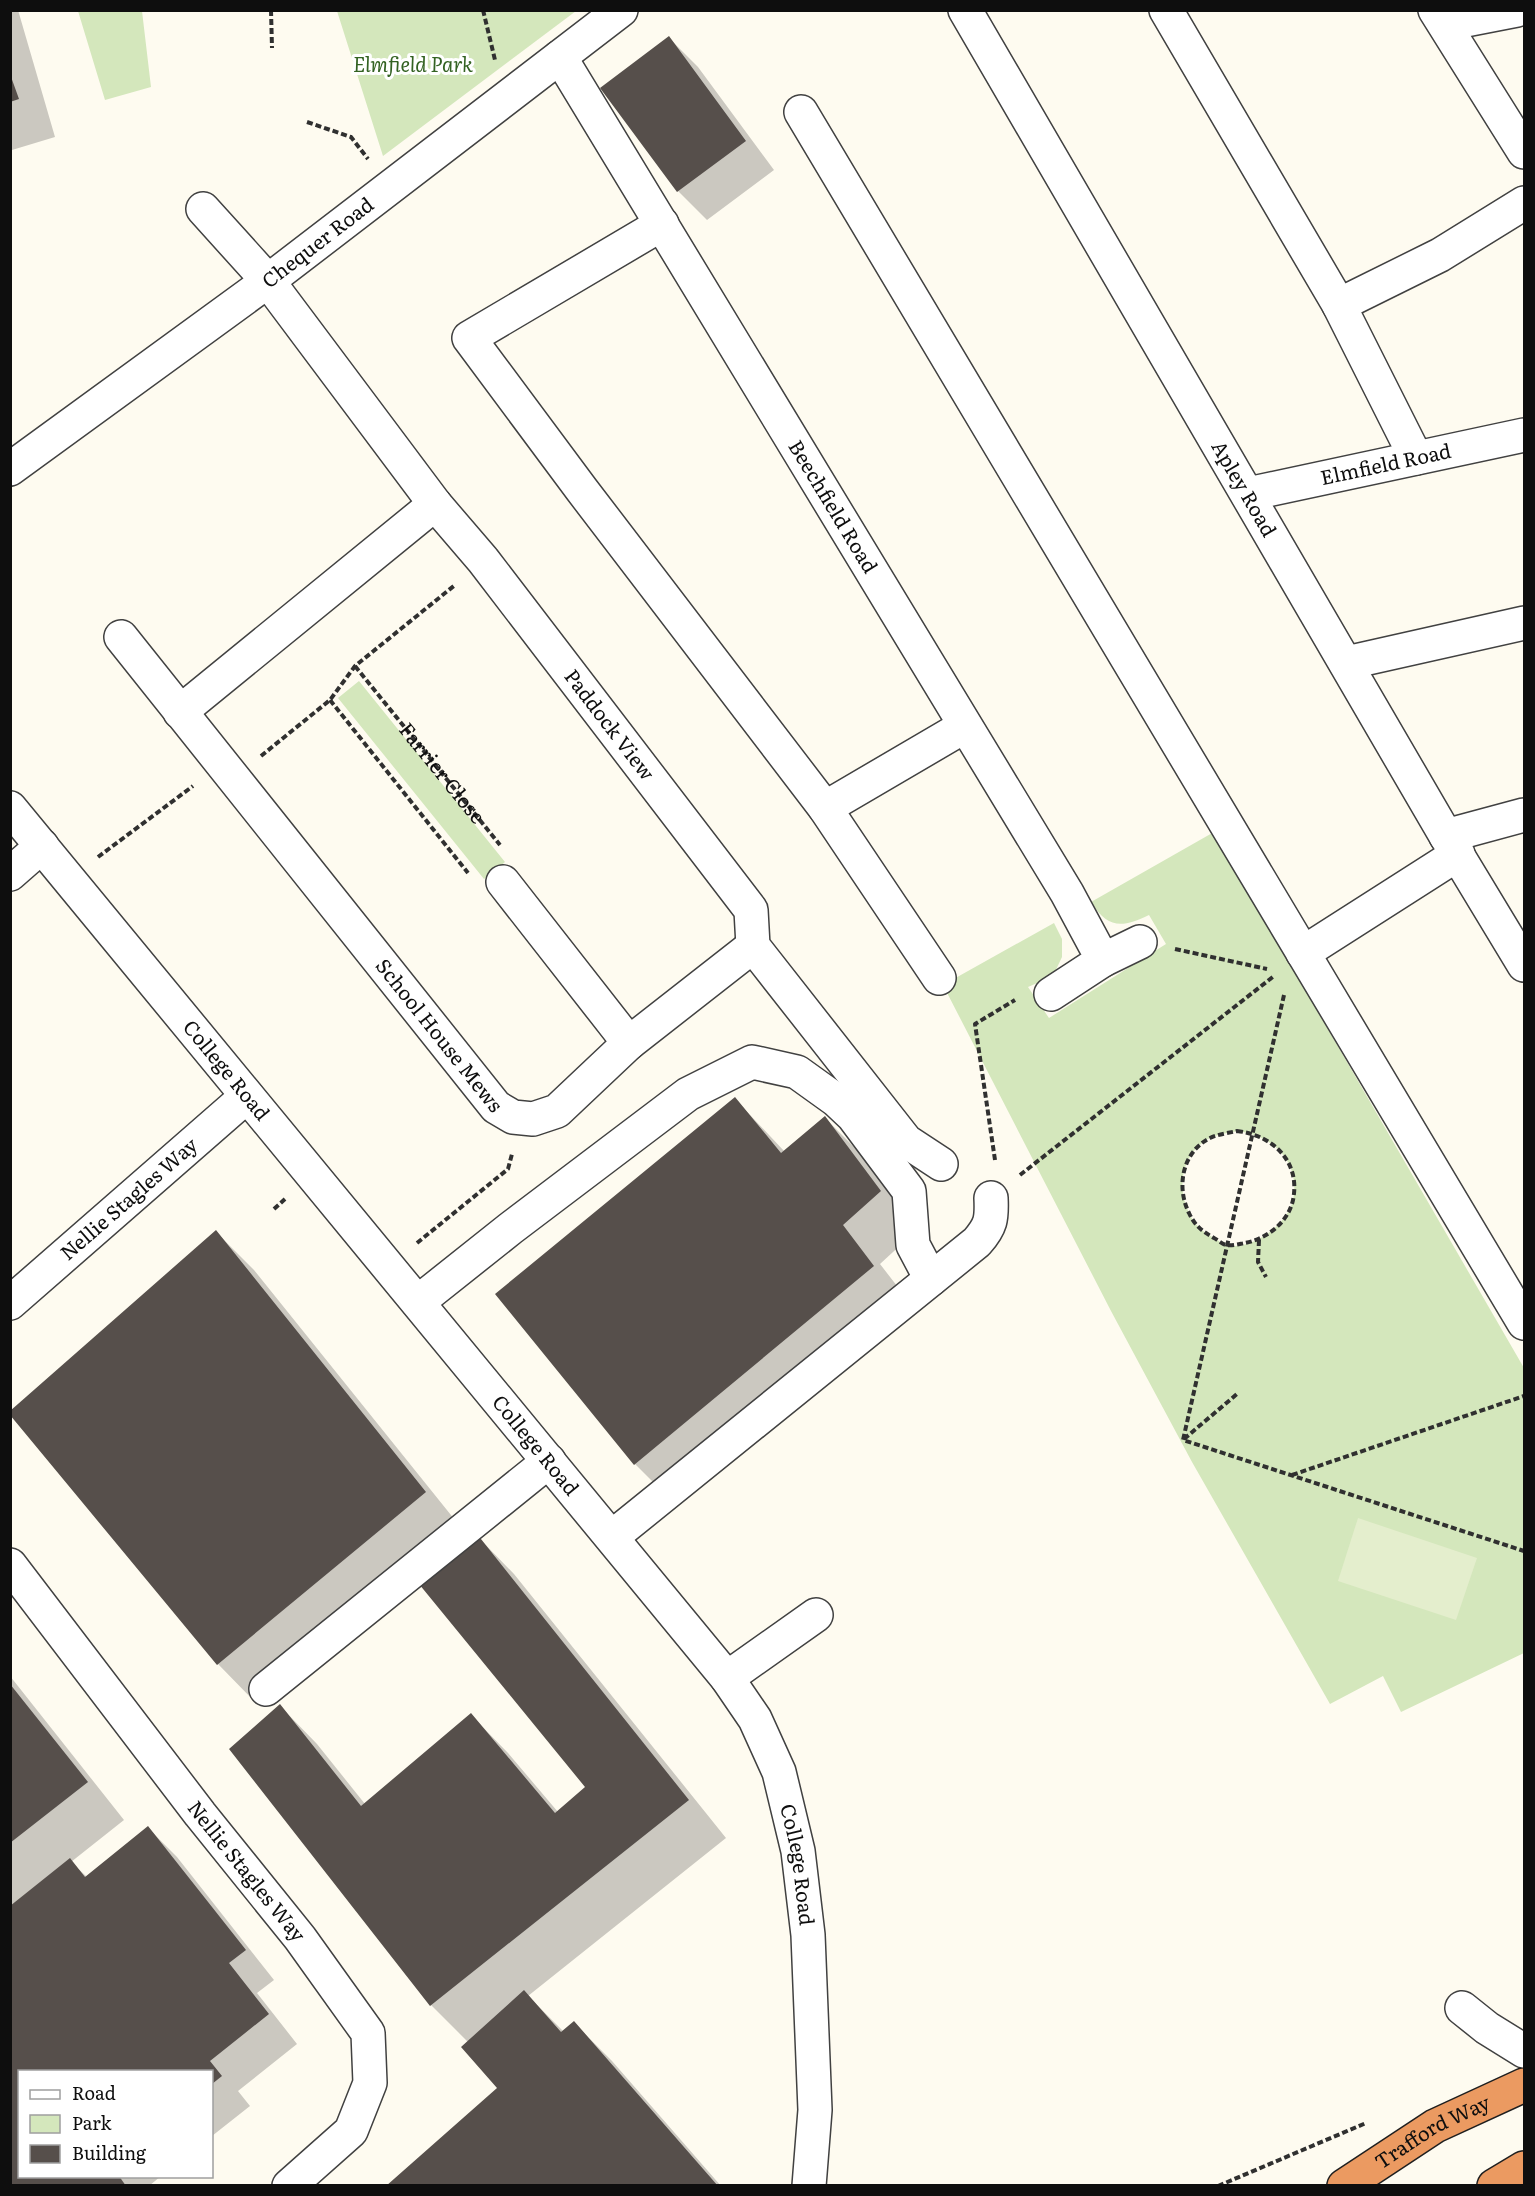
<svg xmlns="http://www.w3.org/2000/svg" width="1535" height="2196" font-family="Literata,serif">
<rect width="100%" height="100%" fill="#fefbf0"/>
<path fill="#d4e7bc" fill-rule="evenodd" d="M 78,11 L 142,11 L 151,87 L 105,100 Z
M 337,11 L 337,10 L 576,11 L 383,156 Z
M 359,681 L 505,862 L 484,879 L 338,698 Z
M 1214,832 L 1524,1368 L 1524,1653 L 1401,1712 L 1383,1676 L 1330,1704 L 1192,1462 L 1111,1311 L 943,985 L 1054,923 L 1062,939 L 1062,957 L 1053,976 L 1028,987 L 1049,1018 L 1166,944 L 1149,915 C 1122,928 1108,929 1091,902 ZM 1237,1131 C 1272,1135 1301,1161 1293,1200 C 1288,1224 1251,1252 1226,1245 C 1222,1244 1218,1240 1214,1238 C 1202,1231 1195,1226 1189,1213 C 1176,1187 1182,1152 1210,1138 C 1218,1134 1229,1133 1237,1131 Z"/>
<path fill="#e4eecd" d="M 1358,1518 L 1477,1558 L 1456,1620 L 1338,1581 Z"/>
<path fill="#0003" d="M 10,10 L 18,10 L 55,137 L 12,150 Z
M 669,38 L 698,67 L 774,170 L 707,220 L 678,191 Z
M 735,1099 L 785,1152 L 825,1118 L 862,1155 L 918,1229 L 880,1264 L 911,1304 L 673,1502 L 635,1464 Z
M 216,1232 L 254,1270 L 463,1530 L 255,1702 L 218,1664 Z
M 477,1536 L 514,1574 L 726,1838 L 528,1996 L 564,2032 L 574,2023 L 612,2061 L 721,2186 L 388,2186 L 499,2088 L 468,2042 L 431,2005 L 231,1749 L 280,1706 L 317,1744 L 365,1804 L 471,1715 L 508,1753 L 558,1812 L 588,1787 Z
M 10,1676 L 124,1820 L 71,1862 L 87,1877 L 148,1828 L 177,1857 L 274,1980 L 257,1993 L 297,2044 L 238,2091 L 250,2106 L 212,2136 L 212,2072 L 20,2072 L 20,2176 L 161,2176 L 149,2186 L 10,2186 Z"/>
<path fill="#564f4b" d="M 669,36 L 746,141 L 677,192 L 600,88 Z
M 10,74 L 19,99 L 10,102 Z
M 735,1097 L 781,1153 L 825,1116 L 881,1191 L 843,1225 L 874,1266 L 634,1465 L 495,1294 Z
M 216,1230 L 426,1492 L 217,1665 L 10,1415 L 10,1411 Z
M 477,1534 L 689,1800 L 430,2006 L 229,1749 L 280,1704 L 361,1806 L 471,1713 L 555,1813 L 585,1787 L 419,1584 Z
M 10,1684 L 88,1782 L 10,1843 Z
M 148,1826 L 246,1950 L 229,1963 L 269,2014 L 210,2061 L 222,2076 L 212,2084 L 212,2072 L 20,2072 L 20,2176 L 119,2176 L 126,2186 L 10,2186 L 10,1906 L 70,1858 L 85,1877 Z
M 524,1990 L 561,2032 L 574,2021 L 718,2186 L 386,2186 L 497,2088 L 461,2047 Z"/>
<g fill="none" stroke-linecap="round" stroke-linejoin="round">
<g stroke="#414141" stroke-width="36">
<g id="minor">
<path id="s2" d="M 965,10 L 1446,836 L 1524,965"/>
<path d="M 1166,10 L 1339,305 L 1416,458"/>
<path d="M 1435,10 L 1524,152"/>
<path d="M 1445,24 L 1517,10"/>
<path id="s3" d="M 560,57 L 1067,893 L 1103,960 L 1051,994"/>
<path d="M 801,112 L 1524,1323"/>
<path id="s4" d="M 203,209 L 268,281 L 435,504 L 483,560 L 751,910 L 753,946 L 906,1141 L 941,1164"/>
<path d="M 662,224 L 469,338 L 582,490 L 825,808 L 939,978"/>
<path d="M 1339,305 L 1440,255 L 1524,203"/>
<path id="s5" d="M 10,469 L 268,281 L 621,10"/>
<path id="s6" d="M 1248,494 L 1524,435"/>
<path id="s7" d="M 121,637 L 496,1107 L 513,1117 L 533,1119 L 557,1111 L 629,1043 L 753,946"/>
<path d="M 1346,663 L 1524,623"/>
<path d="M 180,712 L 435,504"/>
<path id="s8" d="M 10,808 L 727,1678 L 755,1719 L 779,1772 L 798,1851 L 808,1935 L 815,2110 L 809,2186"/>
<path d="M 825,808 L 965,726"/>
<path d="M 1446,836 L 1524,815"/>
<path d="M 10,874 L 42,846"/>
<path d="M 503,882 L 629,1043"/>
<path d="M 1303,953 L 1458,854"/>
<path d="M 1103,960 L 1140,942"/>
<path d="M 418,1302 L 511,1228 L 688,1094 L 752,1062 L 797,1072 L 836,1100 L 853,1116 L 909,1191 L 913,1245 L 931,1279"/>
<path id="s9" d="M 10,1303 L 247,1096"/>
<path d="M 612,1537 L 977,1242 C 991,1226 992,1219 991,1198"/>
<path id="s10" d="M 10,1565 L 200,1814 L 300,1938 L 368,2033 L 370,2083 L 351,2131 L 289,2186"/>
<path d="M 727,1678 L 816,1615"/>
<path d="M 266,1689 L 549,1461"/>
<path d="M 1462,2008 L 1487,2028 L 1524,2051"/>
</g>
</g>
<g stroke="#1f1f1f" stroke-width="36">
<g id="highway">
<path id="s11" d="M 1344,2186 L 1435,2126 L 1524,2085"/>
<path d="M 1494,2186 L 1524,2168"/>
</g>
</g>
<g stroke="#303030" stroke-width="4" stroke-dasharray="6 3" stroke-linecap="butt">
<path d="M 271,10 L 272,48"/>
<path d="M 483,10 L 495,60"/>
<path d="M 307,122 L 351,137 L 368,159"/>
<path id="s1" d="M 355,666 L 500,845"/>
<path d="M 330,700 L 468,873"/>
<path d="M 261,756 L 330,700 L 355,666 L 455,585"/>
<path d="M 98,857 L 193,786"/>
<path d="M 1175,949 L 1267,969"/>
<path d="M 1284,995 L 1183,1440 L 1524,1551"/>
<path d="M 1237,1131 C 1272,1135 1301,1161 1293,1200 C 1288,1223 1266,1239 1245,1243 C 1239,1244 1232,1246 1226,1245 C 1222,1244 1218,1240 1214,1238 C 1202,1231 1195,1226 1189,1213 C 1176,1187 1182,1152 1210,1138 C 1218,1134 1229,1133 1237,1131 Z"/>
<path d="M 995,1160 L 975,1024 L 1015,1000"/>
<path d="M 1020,1175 L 1274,976"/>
<path d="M 274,1209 L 285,1199"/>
<path d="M 1259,1240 L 1258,1262 L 1266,1277"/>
<path d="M 417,1243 L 508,1169 L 512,1154"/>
<path d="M 1184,1439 L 1237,1394"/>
<path d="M 1292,1475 L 1524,1396"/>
<path d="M 1218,2186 L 1366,2123"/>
</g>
<use href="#minor" stroke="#fff" stroke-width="33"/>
<use href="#highway" stroke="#eb9a61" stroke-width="33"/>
</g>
<g text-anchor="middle" stroke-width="6" stroke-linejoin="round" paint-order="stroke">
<g font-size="20" font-style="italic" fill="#336222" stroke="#fff">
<text x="413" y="72">Elmfield Park</text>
</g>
<g font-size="20" fill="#0e0e0e" stroke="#fff">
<text dy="7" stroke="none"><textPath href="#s5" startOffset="382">Chequer Road</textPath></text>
<text dy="7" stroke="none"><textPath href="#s6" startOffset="141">Elmfield Road</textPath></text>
<text dy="7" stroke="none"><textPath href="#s2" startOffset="554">Apley Road</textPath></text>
<text dy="7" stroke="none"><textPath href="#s3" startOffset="526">Beechfield Road</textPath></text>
<text dy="7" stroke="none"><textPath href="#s4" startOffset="657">Paddock View</textPath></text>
<text dy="7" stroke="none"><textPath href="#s1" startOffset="138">Farrier Close</textPath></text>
<text dy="7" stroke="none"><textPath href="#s7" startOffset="510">School House Mews</textPath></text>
<text dy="7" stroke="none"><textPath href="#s8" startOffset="340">College Road</textPath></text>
<text dy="7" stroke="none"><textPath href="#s9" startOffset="158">Nellie Stagles Way</textPath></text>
<text dy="7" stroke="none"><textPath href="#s8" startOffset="826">College Road</textPath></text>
<text dy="7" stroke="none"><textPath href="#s8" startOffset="1330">College Road</textPath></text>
<text dy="7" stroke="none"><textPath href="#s10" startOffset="387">Nellie Stagles Way</textPath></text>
<text dy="7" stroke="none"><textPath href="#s11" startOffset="104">Trafford Way</textPath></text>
</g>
</g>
<rect width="1535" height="2196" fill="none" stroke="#0e0e0e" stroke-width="24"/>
<rect x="18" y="2070" width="195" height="108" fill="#ffffff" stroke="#9f9f9f" stroke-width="1.5"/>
<rect x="30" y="2090" width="30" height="9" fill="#ffffff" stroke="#9f9f9f" stroke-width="1.5"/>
<text x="72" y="2100" font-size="18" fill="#0e0e0e">Road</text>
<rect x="30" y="2115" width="30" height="18" fill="#d4e7bc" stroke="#9f9f9f" stroke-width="1.5"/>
<text x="72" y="2130" font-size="18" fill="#0e0e0e">Park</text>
<rect x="30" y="2145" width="30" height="18" fill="#564f4b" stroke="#9f9f9f" stroke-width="1.5"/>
<text x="72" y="2160" font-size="18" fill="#0e0e0e">Building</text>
</svg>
